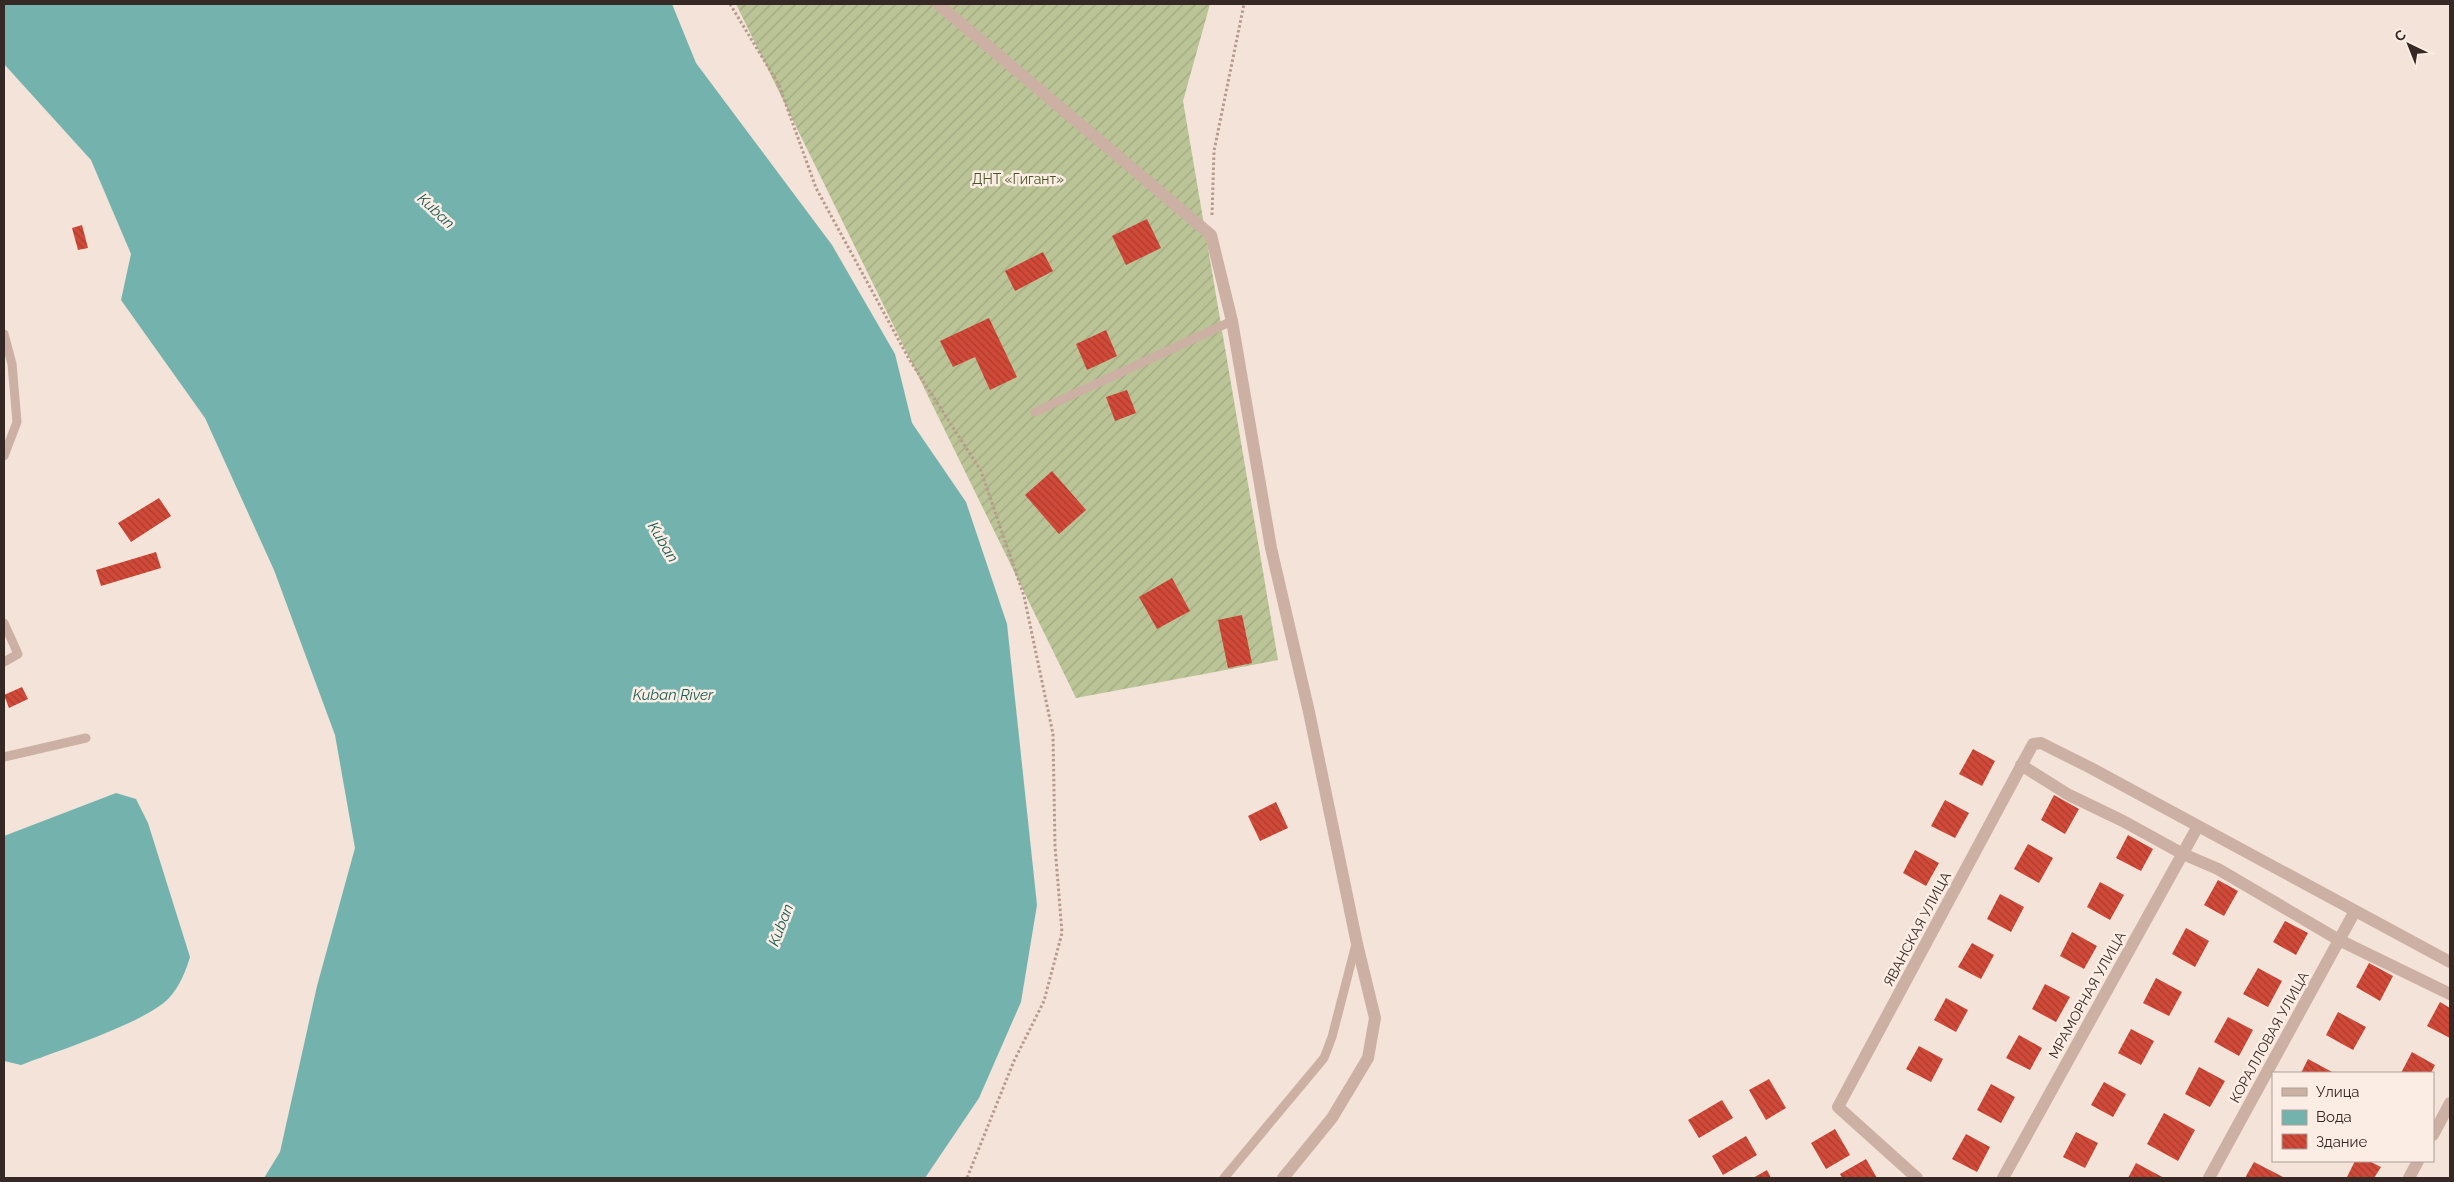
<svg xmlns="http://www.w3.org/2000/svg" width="2454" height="1182" font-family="Raleway,sans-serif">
<defs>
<pattern id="garden-furrows" width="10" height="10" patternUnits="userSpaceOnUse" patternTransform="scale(1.25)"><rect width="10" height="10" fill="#bac496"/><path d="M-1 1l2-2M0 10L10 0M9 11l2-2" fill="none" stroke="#a0a881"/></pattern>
<pattern id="building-back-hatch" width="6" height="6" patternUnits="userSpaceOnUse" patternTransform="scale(1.25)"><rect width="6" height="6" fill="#d14938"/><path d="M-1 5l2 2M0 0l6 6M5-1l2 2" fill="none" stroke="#aa3d2f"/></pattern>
</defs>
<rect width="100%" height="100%" fill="#f3e3d8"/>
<path fill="url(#garden-furrows)" d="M 736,4 L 1210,4 L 1183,101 L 1278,660 L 1076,698 Z"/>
<path fill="#74b3ad" d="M 4,4 L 672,4 L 696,63 L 832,245 L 895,354 L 912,423 L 966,502 L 1007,624 L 1037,905 L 1021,1002 L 979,1098 L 925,1178 L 264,1178 L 280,1152 L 317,986 L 355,848 L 335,735 L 274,570 L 205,418 L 121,300 L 131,254 L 91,160 L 4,64 Z
M 116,793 L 136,799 L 148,823 L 190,957 C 186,971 179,987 169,998 C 145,1023 57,1051 21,1065 L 4,1061 L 4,836 Z"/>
<path fill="url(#building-back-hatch)" d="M 1147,219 L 1161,248 L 1126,265 L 1112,236 Z
M 82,225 L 88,248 L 78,250 L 72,228 Z
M 1043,252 L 1053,271 L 1015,291 L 1005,271 Z
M 989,318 L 1017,377 L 990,390 L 975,357 L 953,367 L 940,341 Z
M 1106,330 L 1117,356 L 1087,370 L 1076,344 Z
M 1127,390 L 1136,413 L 1115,421 L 1106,397 Z
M 1052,471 L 1086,510 L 1059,534 L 1025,495 Z
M 159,498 L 171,516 L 131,542 L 118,523 Z
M 156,552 L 161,568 L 101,586 L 96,570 Z
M 1172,578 L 1190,611 L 1157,629 L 1139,597 Z
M 1242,615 L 1252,663 L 1228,668 L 1218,620 Z
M 22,687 L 28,699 L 9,708 L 4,695 Z
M 1973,749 L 1995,761 L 1982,786 L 1959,774 Z
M 2054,795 L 2079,809 L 2065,834 L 2041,820 Z
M 1945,800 L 1969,813 L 1955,838 L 1931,826 Z
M 1276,802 L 1288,828 L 1260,841 L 1248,816 Z
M 2128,835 L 2153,849 L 2141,871 L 2116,858 Z
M 2028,844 L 2053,858 L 2039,883 L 2014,869 Z
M 1915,850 L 1939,863 L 1926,886 L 1903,873 Z
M 2218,880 L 2238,891 L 2224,916 L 2204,905 Z
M 2100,882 L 2124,895 L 2110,920 L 2087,907 Z
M 2000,894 L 2024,907 L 2011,932 L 1987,919 Z
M 2285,921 L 2308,933 L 2296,955 L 2273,942 Z
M 2186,928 L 2209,941 L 2195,967 L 2172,954 Z
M 2072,932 L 2097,946 L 2084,969 L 2060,956 Z
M 1972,943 L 1994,955 L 1981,979 L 1958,967 Z
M 2369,963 L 2393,976 L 2380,1001 L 2356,987 Z
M 2258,968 L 2282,981 L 2268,1007 L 2243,994 Z
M 2156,978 L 2182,992 L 2169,1016 L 2143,1003 Z
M 2045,984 L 2070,997 L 2056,1022 L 2032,1009 Z
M 1946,998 L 1968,1010 L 1956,1032 L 1934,1020 Z
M 2440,1002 L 2450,1008 L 2450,1038 L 2427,1026 Z
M 2338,1012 L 2366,1027 L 2353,1050 L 2326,1035 Z
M 2228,1017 L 2253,1030 L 2239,1056 L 2214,1042 Z
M 2131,1029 L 2154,1041 L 2141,1065 L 2118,1053 Z
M 2019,1035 L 2042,1048 L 2030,1070 L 2006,1058 Z
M 1919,1046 L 1943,1059 L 1931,1082 L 1906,1069 Z
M 2412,1052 L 2435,1065 L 2431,1073 L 2401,1073 Z
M 2308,1059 L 2334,1073 L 2301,1073 Z
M 2199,1067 L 2225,1081 L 2210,1107 L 2185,1094 Z
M 1769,1079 L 1786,1108 L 1766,1120 L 1749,1090 Z
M 2104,1082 L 2126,1094 L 2113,1117 L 2091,1105 Z
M 1991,1084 L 2015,1097 L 2001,1123 L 1977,1110 Z
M 1722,1100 L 1733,1118 L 1699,1138 L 1688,1120 Z
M 2164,1113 L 2195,1130 L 2178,1161 L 2147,1144 Z
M 1835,1129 L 1850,1155 L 1826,1169 L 1811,1143 Z
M 2076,1132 L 2098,1143 L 2085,1168 L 2063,1157 Z
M 1966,1134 L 1990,1147 L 1977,1172 L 1952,1159 Z
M 1746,1136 L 1757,1155 L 1723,1175 L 1712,1156 Z
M 1866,1159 L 1877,1178 L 1842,1178 L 1840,1174 Z
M 2355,1161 L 2369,1161 L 2381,1167 L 2374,1178 L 2349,1178 L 2347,1177 Z
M 2254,1162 L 2285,1178 L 2245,1178 Z
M 2136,1163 L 2164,1178 L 2128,1178 Z
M 1767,1170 L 1771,1178 L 1753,1178 Z"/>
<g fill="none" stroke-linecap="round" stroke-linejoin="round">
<path stroke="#b89a8d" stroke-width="3" stroke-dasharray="2.5 2.5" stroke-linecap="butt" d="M 730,4 L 779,85 L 816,188 L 909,359 L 981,471 L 1024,596 L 1053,734 L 1055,846 L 1062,933 L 1044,1001 L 1014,1061 L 967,1178
M 1212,215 L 1214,151 L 1244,4"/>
<path stroke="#ccb0a3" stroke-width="9" d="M 4,334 L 12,364 L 17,422 L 4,456
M 1035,412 L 1232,321
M 4,623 L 18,654 L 4,662
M 4,757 L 86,738
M 1224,1178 L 1324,1058 L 1332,1037 L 1356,944"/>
<path stroke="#ccb0a3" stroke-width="12" d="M 2021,765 L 2069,795 L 2123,821 L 2183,854 L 2218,869 L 2339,940 L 2450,994
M 2433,1135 L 2450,1103
M 1917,1178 L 1838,1107 L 2033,744 L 2041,743 L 2089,767 L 2450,962
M 2003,1178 L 2198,826
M 2209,1178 L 2355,911
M 2409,1178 L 2418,1161"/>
<path stroke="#ccb0a3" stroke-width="12" d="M 938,4 L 1211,235 L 1232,321 L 1271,548 L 1309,712 L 1357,944 L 1375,1018 L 1368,1058 L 1332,1118 L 1283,1178"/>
</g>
<g text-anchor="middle" stroke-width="5" stroke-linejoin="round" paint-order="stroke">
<g font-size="14" fill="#4c5727" stroke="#fbede4">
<text x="1018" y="184">ДНТ «Гигант»</text>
</g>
<g font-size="14" fill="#362925" stroke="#fbede4">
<text transform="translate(1917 929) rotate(-62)" y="5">ЯВАНСКАЯ УЛИЦА</text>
<text transform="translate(2087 995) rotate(-61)" y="5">МРАМОРНАЯ УЛИЦА</text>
<text transform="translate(2269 1037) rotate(-61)" y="5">КОРАЛЛОВАЯ УЛИЦА</text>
</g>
<g font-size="15" font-style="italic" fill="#175c57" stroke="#fbede4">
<text transform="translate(436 211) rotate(43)" y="5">Kuban</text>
<text transform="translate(663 542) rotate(59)" y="5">Kuban</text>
<text x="673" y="700">Kuban River</text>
<text transform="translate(781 925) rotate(-69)" y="5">Kuban</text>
</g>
</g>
<rect width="2454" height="1182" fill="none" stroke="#362925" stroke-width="10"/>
<rect x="2272" y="1072" width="162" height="90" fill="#fbede4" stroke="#ac9f98"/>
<rect x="2282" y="1088" width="25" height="8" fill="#ccb0a3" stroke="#ac9f98"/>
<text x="2316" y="1097" font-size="15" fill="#362925">Улица</text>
<rect x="2282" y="1110" width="25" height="15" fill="#74b3ad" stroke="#ac9f98"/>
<text x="2316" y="1122" font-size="15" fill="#362925">Вода</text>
<rect x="2282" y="1134" width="25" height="15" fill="url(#building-back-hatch)" stroke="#ac9f98"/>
<text x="2316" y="1147" font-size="15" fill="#362925">Здание</text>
<g transform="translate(2409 45) rotate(317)" stroke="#fbede4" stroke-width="4" paint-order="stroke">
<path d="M0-4L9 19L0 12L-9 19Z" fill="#362925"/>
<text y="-8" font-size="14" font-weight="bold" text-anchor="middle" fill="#362925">С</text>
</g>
</svg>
